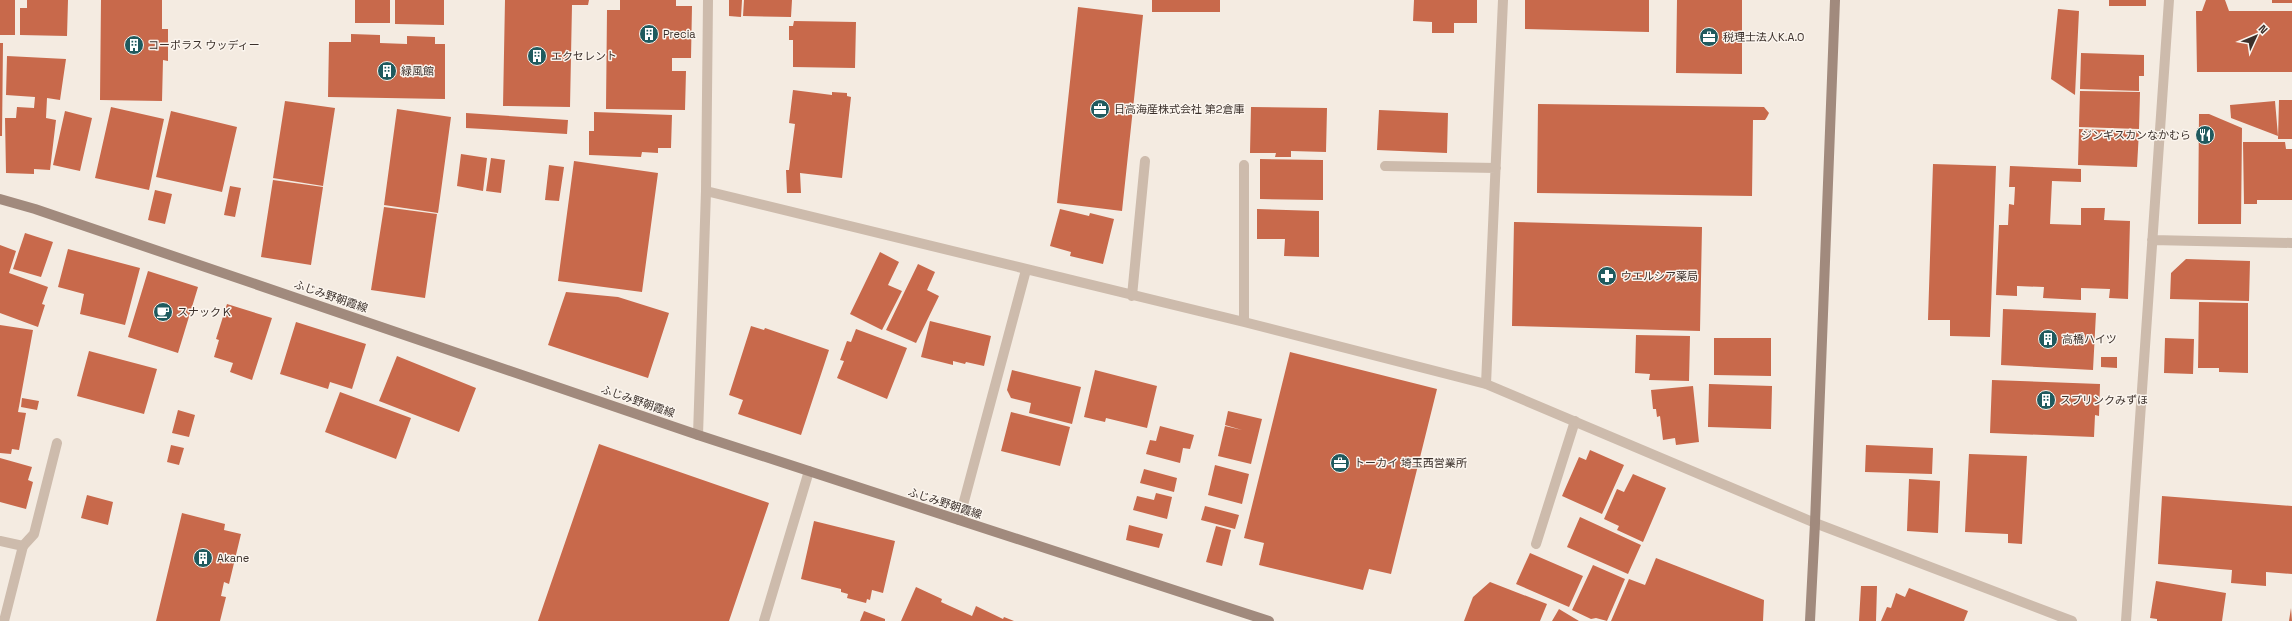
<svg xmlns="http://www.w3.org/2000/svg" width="2292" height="621" font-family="'Space Grotesk','Noto Sans JP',sans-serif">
<rect width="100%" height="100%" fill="#f4ebe1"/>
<path fill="#c8694b" d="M 0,0 L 15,0 L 15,35 L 0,35 Z
M 27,0 L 68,0 L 67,36 L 20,35 L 20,8 L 27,8 Z
M 101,0 L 162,0 L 162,29 L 168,29 L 168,61 L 163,60 L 162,101 L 100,100 Z
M 355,0 L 390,0 L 390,23 L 355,23 Z
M 395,0 L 444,0 L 444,25 L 395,24 Z
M 505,0 L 589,0 L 588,5 L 572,5 L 570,107 L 503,106 Z
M 620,0 L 676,0 L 676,6 L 692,6 L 691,58 L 672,58 L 672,71 L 686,71 L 685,110 L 606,109 L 607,10 L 620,10 Z
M 729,0 L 742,0 L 741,17 L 729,16 Z
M 744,0 L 792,0 L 791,17 L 743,16 Z
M 1152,0 L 1220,0 L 1220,12 L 1152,12 Z
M 1414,0 L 1477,0 L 1477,23 L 1454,23 L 1454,33 L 1432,33 L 1432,22 L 1413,21 Z
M 1525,0 L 1649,0 L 1649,32 L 1525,29 Z
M 1677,0 L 1742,0 L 1742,74 L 1676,73 Z
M 2109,0 L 2146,0 L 2146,6 L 2109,6 Z
M 2206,0 L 2225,0 L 2229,11 L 2292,11 L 2292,72 L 2197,72 L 2196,11 L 2202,11 Z
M 2272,0 L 2292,0 L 2292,3 L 2272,3 Z
M 1078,7 L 1143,15 L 1122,211 L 1057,203 Z
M 2058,9 L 2079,11 L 2075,95 L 2051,79 Z
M 794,21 L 856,22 L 855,68 L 793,67 L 793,40 L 789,40 L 789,26 L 793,26 Z
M 351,34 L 380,35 L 380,43 L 407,44 L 407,36 L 435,37 L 435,44 L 445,44 L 445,99 L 328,97 L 329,42 L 351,42 Z
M 0,43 L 3,43 L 2,136 L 0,136 Z
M 2081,53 L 2144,55 L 2144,76 L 2139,76 L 2139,91 L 2080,89 Z
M 7,56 L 66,59 L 60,100 L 47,98 L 46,118 L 56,120 L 50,170 L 34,169 L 34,174 L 6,173 L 5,118 L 16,118 L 17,107 L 34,108 L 35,97 L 6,95 Z
M 793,90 L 832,95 L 832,92 L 847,93 L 847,96 L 851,97 L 842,178 L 800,173 L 801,193 L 787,193 L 786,170 L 789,170 L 795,124 L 789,123 Z
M 2080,91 L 2140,92 L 2139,129 L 2079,127 Z
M 2279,100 L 2292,100 L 2292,139 L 2278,139 Z
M 285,101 L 335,108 L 323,186 L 273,178 Z
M 2275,101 L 2278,136 L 2231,118 L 2230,105 Z
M 1538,104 L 1764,107 L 1769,113 L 1767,117 L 1765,120 L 1753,120 L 1752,196 L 1537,193 Z
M 111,107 L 164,119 L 149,190 L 95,178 Z
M 1251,107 L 1327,108 L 1326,152 L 1291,151 L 1291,157 L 1275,157 L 1276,153 L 1250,153 Z
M 397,109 L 451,117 L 438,213 L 384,205 Z
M 1379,110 L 1448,113 L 1447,153 L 1377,150 Z
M 65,111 L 92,118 L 80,171 L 53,165 Z
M 171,111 L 237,127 L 222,192 L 156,177 Z
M 594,112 L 672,115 L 671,148 L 658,148 L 658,153 L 642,152 L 641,157 L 589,155 L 589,131 L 594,131 Z
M 466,113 L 568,120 L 567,134 L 466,128 Z
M 2199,114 L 2209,114 L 2242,128 L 2241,224 L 2198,224 Z
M 2079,129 L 2139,131 L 2137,167 L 2078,165 Z
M 2243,142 L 2285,142 L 2286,149 L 2292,149 L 2292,200 L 2257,200 L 2257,204 L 2244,204 Z
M 461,154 L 487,158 L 483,191 L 457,186 Z
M 491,158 L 505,160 L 501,193 L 486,191 Z
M 1260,159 L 1323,160 L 1323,200 L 1260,199 Z
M 574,161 L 658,173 L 642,292 L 558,281 Z
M 1933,164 L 1996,166 L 1990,337 L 1950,336 L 1950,320 L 1928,320 Z
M 549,165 L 564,167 L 559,201 L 545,200 Z
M 2010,166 L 2081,169 L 2081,182 L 2052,181 L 2050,224 L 2081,225 L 2081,208 L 2105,208 L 2104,220 L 2130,221 L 2128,299 L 2109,298 L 2110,289 L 2081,288 L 2081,300 L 2043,298 L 2044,287 L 2017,286 L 2017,296 L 1996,295 L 1999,225 L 2008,225 L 2009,204 L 2014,205 L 2015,187 L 2009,187 Z
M 273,180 L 323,187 L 311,265 L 261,257 Z
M 230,186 L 241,188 L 235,217 L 224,215 Z
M 155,190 L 172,194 L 165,224 L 148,220 Z
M 384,207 L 437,214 L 425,298 L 371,290 Z
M 1060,209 L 1089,216 L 1090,213 L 1114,219 L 1103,264 L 1070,256 L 1071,252 L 1050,246 Z
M 1257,209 L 1319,211 L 1319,257 L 1284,256 L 1285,239 L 1257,239 Z
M 1514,222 L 1702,227 L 1700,331 L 1512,326 Z
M 25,233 L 53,242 L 41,277 L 13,269 Z
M 0,245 L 16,251 L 9,273 L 48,287 L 42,304 L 45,305 L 38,327 L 0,313 Z
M 68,249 L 140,268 L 125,325 L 80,314 L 84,294 L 58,287 Z
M 880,252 L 899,262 L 888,285 L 902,291 L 882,330 L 850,314 Z
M 2186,259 L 2250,261 L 2249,301 L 2170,299 L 2171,273 Z
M 918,264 L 935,272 L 927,290 L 939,296 L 916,343 L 886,330 Z
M 148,271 L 198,287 L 178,353 L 128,337 Z
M 566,292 L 618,297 L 669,313 L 648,378 L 548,345 Z
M 2199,302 L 2248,303 L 2248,373 L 2219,372 L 2219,368 L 2198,368 Z
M 227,304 L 272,318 L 252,380 L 230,372 L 233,363 L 214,357 L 219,340 L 216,339 Z
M 2003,309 L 2096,313 L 2093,370 L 2001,365 Z
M 930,321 L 991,336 L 984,366 L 966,362 L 965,364 L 953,361 L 953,365 L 921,357 Z
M 296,322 L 366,344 L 352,389 L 330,382 L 328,389 L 280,374 Z
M 0,325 L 33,330 L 18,412 L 26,413 L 19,450 L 12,449 L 11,454 L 0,453 Z
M 751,326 L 764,330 L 765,328 L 829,350 L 801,435 L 738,414 L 743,400 L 729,395 Z
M 856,329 L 907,348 L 887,399 L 837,378 L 844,361 L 840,360 L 847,341 L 851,342 Z
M 1636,335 L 1690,336 L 1689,381 L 1649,380 L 1650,374 L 1635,373 Z
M 1714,338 L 1771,338 L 1771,376 L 1714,375 Z
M 2165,338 L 2194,339 L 2193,374 L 2164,373 Z
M 89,351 L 157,369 L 144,414 L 77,396 Z
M 1290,352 L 1437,389 L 1391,574 L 1369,569 L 1363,590 L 1259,565 L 1264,543 L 1244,538 Z
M 397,356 L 476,388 L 459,432 L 379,401 Z
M 2101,357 L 2117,357 L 2117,368 L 2101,367 Z
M 1012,370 L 1081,387 L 1072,424 L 1029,413 L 1031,403 L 1011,398 L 1007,390 Z
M 1095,370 L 1157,386 L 1147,428 L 1106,418 L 1105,422 L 1084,417 Z
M 1992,380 L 2100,384 L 2099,416 L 2095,415 L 2094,437 L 1990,433 Z
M 1709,384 L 1772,386 L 1771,429 L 1708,427 Z
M 1693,386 L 1699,442 L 1676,445 L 1675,438 L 1663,440 L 1660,416 L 1657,417 L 1656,409 L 1653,409 L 1651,390 Z
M 340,392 L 411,418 L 396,459 L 325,432 Z
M 22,398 L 39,401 L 37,410 L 21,407 Z
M 178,410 L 195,415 L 189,437 L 172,433 Z
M 1228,411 L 1262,419 L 1251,464 L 1218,456 L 1225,426 L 1242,430 L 1225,425 Z
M 1011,412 L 1070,427 L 1060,466 L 1001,451 Z
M 1160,426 L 1194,435 L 1190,449 L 1183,448 L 1180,463 L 1146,454 L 1150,440 L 1156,441 Z
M 599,444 L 769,503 L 729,621 L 538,621 Z
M 171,445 L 184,448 L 179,465 L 167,462 Z
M 1866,445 L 1933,448 L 1932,474 L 1865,472 Z
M 1590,450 L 1624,465 L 1602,514 L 1562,496 L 1579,457 L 1586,460 Z
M 1969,454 L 2027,456 L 2022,544 L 2008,543 L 2008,534 L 1965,532 Z
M 0,458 L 32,467 L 28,480 L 33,482 L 26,509 L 0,502 Z
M 1215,465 L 1249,474 L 1242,504 L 1208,495 Z
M 1144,469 L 1177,478 L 1174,492 L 1140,483 Z
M 1633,474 L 1666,488 L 1643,542 L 1617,530 L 1619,526 L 1604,519 L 1617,489 L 1624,492 Z
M 1909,479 L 1940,481 L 1938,533 L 1907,531 Z
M 1156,493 L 1172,497 L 1167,519 L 1133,510 L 1137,496 L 1154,500 Z
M 87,495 L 113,502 L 108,525 L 81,518 Z
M 2162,496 L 2292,506 L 2292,574 L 2266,572 L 2266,586 L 2231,583 L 2232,570 L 2158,564 Z
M 1205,506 L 1239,515 L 1235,529 L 1201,520 Z
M 182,513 L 225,524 L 224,530 L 241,534 L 229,584 L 224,582 L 221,596 L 226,597 L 220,621 L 156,621 Z
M 1580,517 L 1641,545 L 1628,574 L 1567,547 Z
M 814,521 L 895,541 L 883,593 L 872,590 L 870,600 L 867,599 L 866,603 L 847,598 L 848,594 L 841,592 L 841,589 L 801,579 Z
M 1129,525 L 1163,534 L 1159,548 L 1126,540 Z
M 1216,526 L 1231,530 L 1222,566 L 1206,562 Z
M 1530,553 L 1583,576 L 1569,607 L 1516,584 Z
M 1656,558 L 1764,600 L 1763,621 L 1611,621 L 1629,579 L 1645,585 Z
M 1593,565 L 1625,579 L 1607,621 L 1596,618 L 1591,619 L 1572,610 Z
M 2156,581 L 2226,593 L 2222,621 L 2157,621 L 2157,619 L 2150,618 Z
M 1490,582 L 1547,604 L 1540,621 L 1464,621 L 1473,597 Z
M 1861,586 L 1877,586 L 1876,621 L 1859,621 Z
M 916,587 L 942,599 L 941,602 L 972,616 L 976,606 L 1003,619 L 1004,617 L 1014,621 L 901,621 Z
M 1909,588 L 1968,611 L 1964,621 L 1881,621 L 1887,607 L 1891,608 L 1896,593 L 1905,597 Z
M 2291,608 L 2292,621 L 2289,621 Z
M 1559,609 L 1579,621 L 1552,621 Z
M 864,611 L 885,619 L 885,621 L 860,621 Z"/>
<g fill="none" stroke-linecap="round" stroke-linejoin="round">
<path stroke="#cdbbac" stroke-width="10" d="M 1536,544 L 1575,421
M 23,546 L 34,534 L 57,443"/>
<path stroke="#cdbbac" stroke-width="10" d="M 1385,166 L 1496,168
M 706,191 L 1244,322 L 1486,384 L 1815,523 L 2072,621
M 2152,240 L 2292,243
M 1132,296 L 1145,161
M 1244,322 L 1244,165
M 1486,384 L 1503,0
M 698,435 L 706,191 L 708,0
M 959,520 L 1026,270
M 0,541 L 23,546 L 4,621
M 764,621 L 809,471
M 2126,621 L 2169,0"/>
<path stroke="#a18a7d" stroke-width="10" d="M 0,199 L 35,209 L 698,435 L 1269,621
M 1810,621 L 1815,523 L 1835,0"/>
</g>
<defs>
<g id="building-disc" transform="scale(1)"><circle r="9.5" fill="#1f5a5e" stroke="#fbf5ee"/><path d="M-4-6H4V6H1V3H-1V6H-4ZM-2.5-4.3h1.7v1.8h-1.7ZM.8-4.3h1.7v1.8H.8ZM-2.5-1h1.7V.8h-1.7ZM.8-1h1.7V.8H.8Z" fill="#fff"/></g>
<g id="office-disc" transform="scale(1)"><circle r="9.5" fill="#1f5a5e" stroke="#fbf5ee"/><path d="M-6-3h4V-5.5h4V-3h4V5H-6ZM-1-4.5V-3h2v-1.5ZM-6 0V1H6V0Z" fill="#fff"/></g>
<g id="restaurant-disc" transform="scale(1)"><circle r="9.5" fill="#1f5a5e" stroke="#fbf5ee"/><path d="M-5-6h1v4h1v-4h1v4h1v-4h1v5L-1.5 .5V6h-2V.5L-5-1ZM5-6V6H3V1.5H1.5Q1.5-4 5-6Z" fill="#fff"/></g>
<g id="pharmacy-disc" transform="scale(1)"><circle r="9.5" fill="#1f5a5e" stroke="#fbf5ee"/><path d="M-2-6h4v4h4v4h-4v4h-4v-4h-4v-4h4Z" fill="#fff"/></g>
<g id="cafe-disc" transform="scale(1)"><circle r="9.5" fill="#1f5a5e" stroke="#fbf5ee"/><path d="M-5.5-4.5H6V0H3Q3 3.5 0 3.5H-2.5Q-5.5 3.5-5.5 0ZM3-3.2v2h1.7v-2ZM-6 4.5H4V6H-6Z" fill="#fff"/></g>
</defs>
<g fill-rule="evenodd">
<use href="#building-disc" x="649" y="34"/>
<use href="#office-disc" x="1709" y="37"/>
<use href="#building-disc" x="134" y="45"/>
<use href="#building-disc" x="537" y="56"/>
<use href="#building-disc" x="387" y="71"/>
<use href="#office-disc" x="1100" y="109"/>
<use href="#restaurant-disc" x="2205" y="135"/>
<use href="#pharmacy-disc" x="1607" y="276"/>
<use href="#cafe-disc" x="163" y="312"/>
<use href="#building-disc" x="2048" y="339"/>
<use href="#building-disc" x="2046" y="400"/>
<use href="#office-disc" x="1340" y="463"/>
<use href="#building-disc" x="203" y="558"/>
</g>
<g text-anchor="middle" stroke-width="3" stroke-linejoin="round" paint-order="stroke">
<g font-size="11" fill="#3b302b" stroke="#fbf5ee" text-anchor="start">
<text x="663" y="38">Precia</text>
<text x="1723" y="41">税理士法人K.A.O</text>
<text x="148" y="49">コーポラス ウッディー</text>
<text x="551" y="60">エクセレント</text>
<text x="401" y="75">緑風館</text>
<text x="1114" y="113">日高海産株式会社 第2倉庫</text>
<text x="2191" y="139" text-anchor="end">ジンギスカンなかむら</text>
<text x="1621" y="280">ウエルシア薬局</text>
<text x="177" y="316">スナックＫ</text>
<text x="2062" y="343">高橋ハイツ</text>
<text x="2060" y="404">スプリンクみずほ</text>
<text x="1354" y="467">トーカイ 埼玉西営業所</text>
<text x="217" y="562">Akane</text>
</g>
<g font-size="11" fill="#3b302b" stroke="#fbf5ee">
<text transform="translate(331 296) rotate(19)" y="4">ふじみ野朝霞線</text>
<text transform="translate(638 401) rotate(19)" y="4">ふじみ野朝霞線</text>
<text transform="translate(945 503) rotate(18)" y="4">ふじみ野朝霞線</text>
</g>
</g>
<g transform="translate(2256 36) rotate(46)" stroke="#fbf5ee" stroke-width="3" paint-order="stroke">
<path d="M0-3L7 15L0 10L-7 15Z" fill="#3b302b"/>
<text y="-6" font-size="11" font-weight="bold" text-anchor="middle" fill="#3b302b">N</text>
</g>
</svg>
